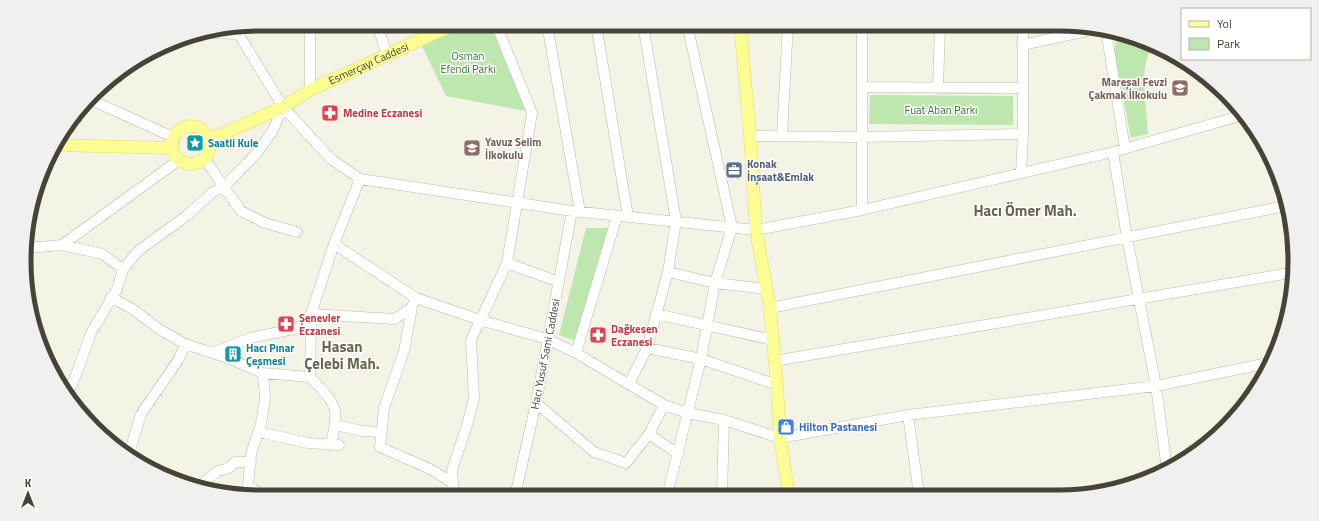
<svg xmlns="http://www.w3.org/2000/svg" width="1319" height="521" font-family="'Titillium Web',sans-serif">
<rect width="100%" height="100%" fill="#f3f3e6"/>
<path fill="#bee7af" d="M 467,24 L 490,24 L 526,111 L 446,96 L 422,46 Z
M 1128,36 L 1152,48 C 1138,65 1147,112 1148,134 L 1131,138 L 1114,50 L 1117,38 Z
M 870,95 L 1013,96 L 1013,125 L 869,124 Z
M 586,228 L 610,228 L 576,341 L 559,335 Z"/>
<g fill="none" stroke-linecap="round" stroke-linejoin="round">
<g stroke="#bebda9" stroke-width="11">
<path id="minor" d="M 310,24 L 310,90
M 377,24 L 387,55
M 547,24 L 580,212
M 596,24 L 628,217
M 862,24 L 862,210
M 235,28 L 283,107 L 331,159 L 360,179 L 572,211 L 756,230 L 862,210 L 1113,152 L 1240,116
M 1106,30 L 1125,149
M 205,33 L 238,34
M 1022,45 L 1096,29
M 862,87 L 1022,88
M 938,88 L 940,24
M 91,100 L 173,137
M 283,107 L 272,132 L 256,154 L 224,187 L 241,211 L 265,223 L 297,232
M 782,135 L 788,24
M 750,136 L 862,137 L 1023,134
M 1113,152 L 1127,238 L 1156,386 L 1167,470
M 1021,173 L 1023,134 L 1023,24
M 334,244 L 416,298 L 480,320 L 547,339 L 576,353 L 664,405 L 688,413 L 724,420 L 780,438 L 908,415 L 1156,386 L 1268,363
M 62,245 L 102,254 L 123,269 L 138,251 L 185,217 L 213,192 L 224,187 L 204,158
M 27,248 L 62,245 L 179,160
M 507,263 L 559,282
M 668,272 L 715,283 L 766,289
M 111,297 L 134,310 L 159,329 L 185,344 L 225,357 L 263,373 L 310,377 L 311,314 L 334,244 L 360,179
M 412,307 L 404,351 L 384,408 L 380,447 L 430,469 L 453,483
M 770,308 L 1285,206
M 311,314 L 395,319 L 412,307 L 413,304
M 656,314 L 773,340
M 647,348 L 701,359 L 777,385
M 212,353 L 250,338 L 299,328 L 311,314
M 576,353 L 617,216
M 774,361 L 1290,273
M 263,373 L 265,399 L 261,424 L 251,454 L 248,485 L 264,497
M 310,377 C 338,407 339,405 331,445
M 629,384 L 647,348 L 668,272 L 676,221 L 643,24
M 67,395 L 76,375 L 91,333 L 117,289 L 123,269
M 536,403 L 594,452 L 626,463 L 649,434 L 664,405
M 908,415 L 919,495
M 335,425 L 362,431 L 382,432
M 259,432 L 308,443 L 339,445
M 649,434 L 678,454
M 129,454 L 141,414 L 179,359 L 185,344
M 199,489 L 199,486 L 218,471 L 229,468 L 235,462 L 251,462
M 515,496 L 536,403 L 572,211
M 667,496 L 701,359 L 715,283 L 732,227 L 687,24
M 722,496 L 724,420
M 454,497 L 452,470 L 467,425 L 474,398 L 471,340 L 507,263 L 532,113 L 496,24"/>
</g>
<g stroke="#e3e065" stroke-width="13">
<g id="major">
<path d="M 740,24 L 750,136 L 756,230 L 770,308 L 777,385 L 780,438 L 789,496"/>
<circle cx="191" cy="145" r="19"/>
<path id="s1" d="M 209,140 L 283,107 L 310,90 L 455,24"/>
<path d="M 55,145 L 172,148"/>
</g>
</g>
<use href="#minor" stroke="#fff" stroke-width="10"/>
<use href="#major" stroke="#fdfd95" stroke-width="12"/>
</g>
<defs>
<g id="school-square" transform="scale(0.9)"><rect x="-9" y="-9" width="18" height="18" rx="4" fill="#8d6e63" stroke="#fff"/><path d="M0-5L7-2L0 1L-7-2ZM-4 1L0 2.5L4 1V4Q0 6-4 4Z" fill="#fff"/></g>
<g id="pharmacy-square" transform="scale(0.9)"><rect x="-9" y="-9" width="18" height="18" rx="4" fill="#e0444e" stroke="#fff"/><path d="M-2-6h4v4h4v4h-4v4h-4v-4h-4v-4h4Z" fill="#fff"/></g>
<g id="sight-square" transform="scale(0.9)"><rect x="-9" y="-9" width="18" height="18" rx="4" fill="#0f9aa8" stroke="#fff"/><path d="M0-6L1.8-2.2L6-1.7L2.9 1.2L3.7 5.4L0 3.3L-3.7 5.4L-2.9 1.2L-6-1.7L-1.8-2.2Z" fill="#fff"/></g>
<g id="office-square" transform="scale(0.9)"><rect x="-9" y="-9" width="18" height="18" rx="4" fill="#5c6f8a" stroke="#fff"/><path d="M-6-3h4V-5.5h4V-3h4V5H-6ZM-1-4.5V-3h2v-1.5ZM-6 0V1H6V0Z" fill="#fff"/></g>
<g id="building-square" transform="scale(0.9)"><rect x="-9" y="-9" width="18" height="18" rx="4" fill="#0f9aa8" stroke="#fff"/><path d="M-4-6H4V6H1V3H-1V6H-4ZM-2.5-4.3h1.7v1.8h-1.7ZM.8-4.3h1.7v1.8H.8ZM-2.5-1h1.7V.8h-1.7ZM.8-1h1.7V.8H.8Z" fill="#fff"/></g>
<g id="shop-square" transform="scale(0.9)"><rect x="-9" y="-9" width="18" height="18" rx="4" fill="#3f7fe0" stroke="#fff"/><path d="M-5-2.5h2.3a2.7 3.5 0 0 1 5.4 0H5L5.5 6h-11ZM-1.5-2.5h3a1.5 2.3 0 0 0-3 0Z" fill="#fff"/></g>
</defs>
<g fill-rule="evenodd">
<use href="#school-square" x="1180" y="88"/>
<use href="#pharmacy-square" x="330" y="113"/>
<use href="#sight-square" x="195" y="143"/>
<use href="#school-square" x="472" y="148"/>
<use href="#office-square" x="734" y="170"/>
<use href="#pharmacy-square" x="286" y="324"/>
<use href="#pharmacy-square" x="598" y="335"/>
<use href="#building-square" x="233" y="354"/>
<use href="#shop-square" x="786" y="427"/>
</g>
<g text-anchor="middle" stroke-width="3" stroke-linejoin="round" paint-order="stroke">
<g font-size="11" fill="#317729" stroke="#fff">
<text x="468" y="60">Osman<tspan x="468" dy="13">Efendi Parkı</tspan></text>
<text x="941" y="114">Fuat Aban Parkı</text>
</g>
<g font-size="11" fill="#464436" stroke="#fff">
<text dy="4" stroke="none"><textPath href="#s1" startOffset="177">Esmerçayı Caddesi</textPath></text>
<text transform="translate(545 354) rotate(-79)" y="4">Hacı Yusuf Sami Caddesi</text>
</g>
<g font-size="11" font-weight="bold" fill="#785e54" stroke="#fff" text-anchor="end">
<text x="1167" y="86">Mareşal Fevzi<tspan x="1167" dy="13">Çakmak İlkokulu</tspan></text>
<text x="485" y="146" text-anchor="start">Yavuz Selim<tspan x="485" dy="13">İlkokulu</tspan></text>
</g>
<g font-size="11" font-weight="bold" fill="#be3a42" stroke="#fff" text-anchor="start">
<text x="343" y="117">Medine Eczanesi</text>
<text x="299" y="322">Şenevler<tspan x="299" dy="13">Eczanesi</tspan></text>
<text x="611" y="333">Dağkesen<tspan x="611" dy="13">Eczanesi</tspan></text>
</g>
<g font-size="11" font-weight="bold" fill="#0d838f" stroke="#fff" text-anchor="start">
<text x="208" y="147">Saatli Kule</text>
<text x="246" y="352">Hacı Pınar<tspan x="246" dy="13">Çeşmesi</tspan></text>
</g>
<g font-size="11" font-weight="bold" fill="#4e5e75" stroke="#fff" text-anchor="start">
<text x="747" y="168">Konak<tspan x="747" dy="13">İnşaat&amp;Emlak</tspan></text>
</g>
<g font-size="11" font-weight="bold" fill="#366cbe" stroke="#fff" text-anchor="start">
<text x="799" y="431">Hilton Pastanesi</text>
</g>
<g font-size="15" font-weight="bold" fill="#69654d" stroke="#fff">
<text x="1025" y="216">Hacı Ömer Mah.</text>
<text x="342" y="352">Hasan<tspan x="342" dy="17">Çelebi Mah.</tspan></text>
</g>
</g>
<path d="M0 0H1319V521H0ZM260 31H1059A229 229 0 0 1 1288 260V261A229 229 0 0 1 1059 490H260A229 229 0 0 1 31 261V260A229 229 0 0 1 260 31Z" fill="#f0f0ef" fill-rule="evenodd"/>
<path fill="none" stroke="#464436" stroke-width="5" d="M260 31H1059A229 229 0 0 1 1288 260V261A229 229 0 0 1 1059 490H260A229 229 0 0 1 31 261V260A229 229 0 0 1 260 31Z"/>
<rect x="1181" y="8" width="130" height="52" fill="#ffffff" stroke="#b5b4af"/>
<rect x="1189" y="21" width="20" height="6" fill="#fdfd95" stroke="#b5b4af"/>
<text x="1217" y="28" font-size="12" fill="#464436">Yol</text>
<rect x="1189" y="38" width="20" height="12" fill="#bee7af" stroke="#b5b4af"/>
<text x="1217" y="48" font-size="12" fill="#464436">Park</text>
<g transform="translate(28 493)" stroke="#ffffff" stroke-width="3" paint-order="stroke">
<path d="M0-3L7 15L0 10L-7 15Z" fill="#464436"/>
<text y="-6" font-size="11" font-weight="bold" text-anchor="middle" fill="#464436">K</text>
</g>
</svg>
